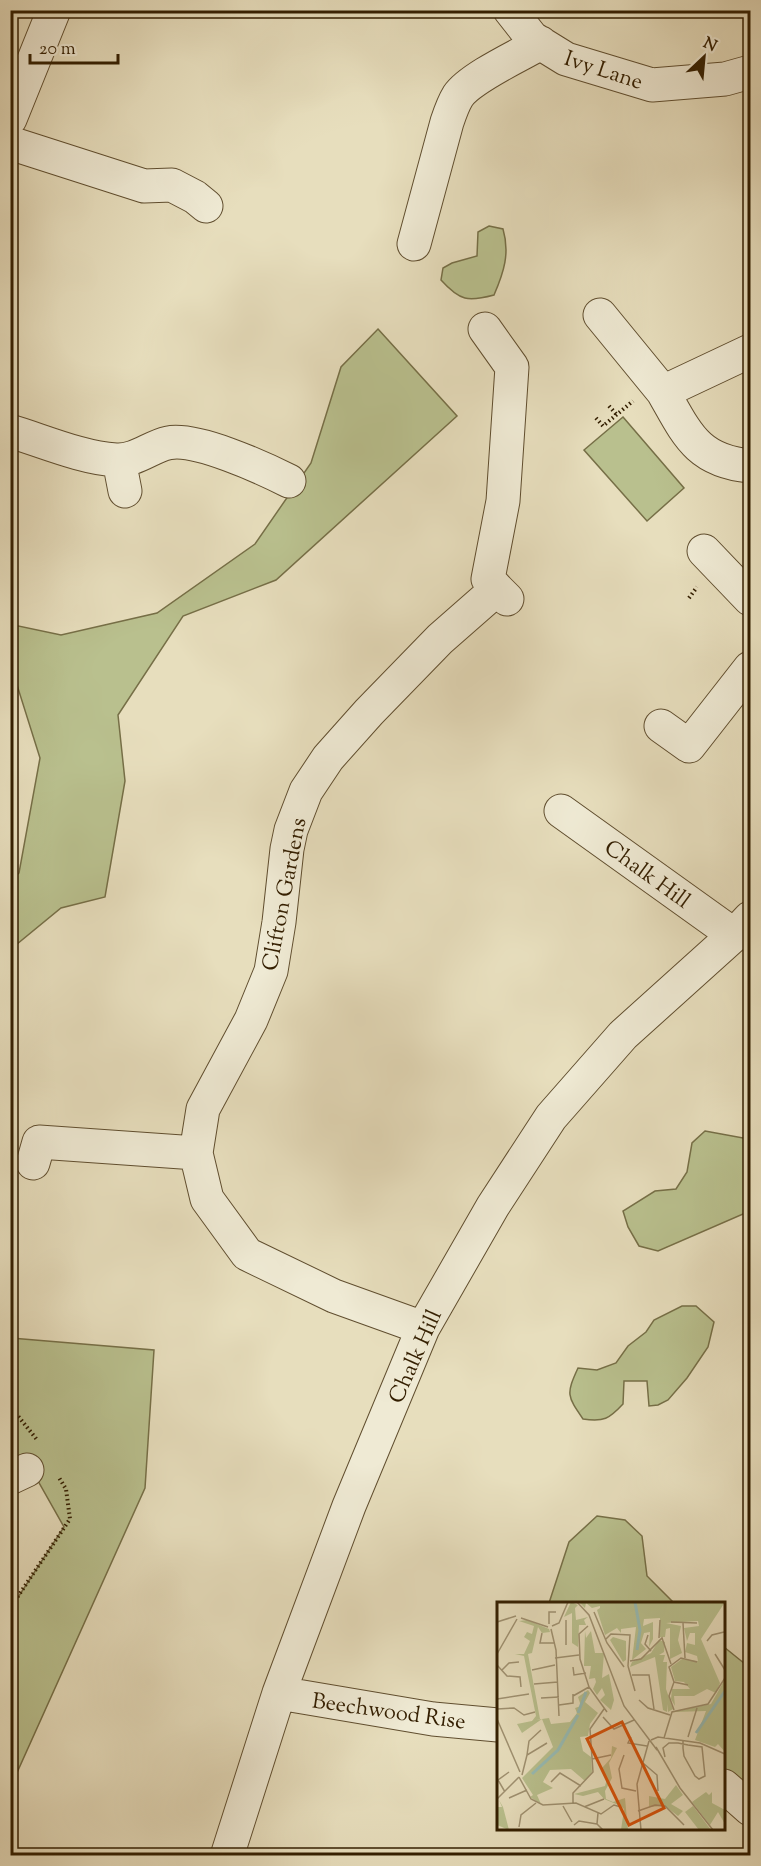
<svg xmlns="http://www.w3.org/2000/svg" width="761" height="1866" font-family="'Sorts Mill Goudy',serif">
<rect width="100%" height="100%" fill="#e7debd"/>
<filter id="stains"><feTurbulence type="fractalNoise" baseFrequency=".00333" numOctaves="4"/><feColorMatrix values="0 0 0 0 .2 0 0 0 0 .09 0 0 0 0 .02 0 0 0 .5 -.17"/></filter>
<radialGradient id="worn" r=".72"><stop offset=".6" stop-color="#630" stop-opacity="0"/><stop offset="1" stop-color="#630" stop-opacity=".3"/></radialGradient>
<path fill="#b9c08e" stroke="#766f47" stroke-width="1.5" d="M 489,226 L 503,229 C 510,253 504,272 494,295 C 468,302 460,301 441,280 L 443,268 L 452,263 L 477,256 L 478,232 Z
M 378,329 L 457,416 L 276,580 L 183,616 L 118,715 L 125,781 L 105,897 L 61,908 L 11,949 L 10,882 L 19,873 L 40,758 L 11,666 L 11,634 L 14,625 L 61,635 L 157,613 L 255,544 L 311,463 L 341,367 Z
M 623,417 L 684,488 L 647,521 L 584,450 Z
M 705,1131 L 743,1138 L 750,1134 L 750,1211 L 658,1251 L 639,1246 L 628,1227 L 623,1211 L 655,1191 L 676,1189 L 687,1172 L 692,1143 Z
M 682,1306 L 696,1306 L 714,1322 L 708,1347 L 687,1378 L 668,1400 L 658,1405 L 649,1406 L 647,1381 L 624,1381 L 623,1404 C 609,1419 604,1422 583,1419 C 567,1396 566,1394 578,1368 L 597,1370 L 616,1363 L 628,1346 L 646,1332 L 654,1320 Z
M 11,1338 L 154,1350 L 145,1488 L 11,1786 L 11,1608 L 64,1527 L 25,1458 L 11,1464 Z
M 597,1516 L 625,1520 L 642,1536 L 647,1576 L 674,1603 L 549,1603 L 569,1542 Z
M 724,1647 L 750,1668 L 750,1809 L 724,1786 Z"/>
<g fill="none" stroke-linecap="round" stroke-linejoin="round">
<g stroke="#604e2f" stroke-width="35">
<path id="minor" d="M 510,10 L 532,38 L 566,59 L 652,85 L 725,79 L 750,72
M 10,119 L 54,10
M 10,143 L 144,186 L 172,185 L 195,197 L 206,206
M 414,244 L 447,122 C 450,113 453,104 458,96 C 470,78 520,55 541,43
M 600,315 L 663,392
M 485,329 L 512,367 L 503,501 L 488,579 L 497,589
M 750,351 L 663,392 C 687,434 697,461 750,466
M 10,431 C 43,441 82,458 116,460 C 136,461 150,447 168,443 C 196,437 263,468 289,481
M 119,460 L 125,491
M 704,551 L 750,599
M 661,726 L 689,746 L 750,668
M 561,811 L 734,935
M 33,1163 L 39,1142 L 196,1153
M 423,1328 L 334,1296 L 247,1254 L 207,1199 L 196,1153 L 203,1109 L 251,1020 L 271,971 L 279,922 L 287,849 L 291,830 L 306,791 L 328,758 L 369,712 L 440,639 L 497,589 L 507,599
M 10,1478 L 27,1470
M 279,1693 L 433,1719 L 498,1725
M 724,1786 L 750,1809
M 227,1856 L 279,1693 L 349,1506 L 423,1328 L 493,1206 L 551,1117 L 623,1035 L 734,935 L 750,918"/>
</g>
<path stroke="#331e00" stroke-width="4" stroke-dasharray="1.5 3" stroke-linecap="butt" d="M 609,406 L 617,415
M 596,418 L 603,426 L 633,401
M 689,598 L 697,587
M 10,1406 L 38,1441
M 10,1608 L 70,1519 L 66,1489 L 58,1476"/>
<use href="#minor" stroke="#efead4" stroke-width="33"/>
</g>
<g text-anchor="middle" stroke-width="4.5" stroke-linejoin="round" paint-order="stroke">
<g font-size="22" fill="#331e00" stroke="#efead4">
<text transform="translate(604 69) rotate(18)" y="8">Ivy Lane</text>
<text transform="translate(648 873) rotate(36)" y="8">Chalk Hill</text>
<text transform="translate(283 894) rotate(-79)" y="8">Clifton Gardens</text>
<text transform="translate(414 1356) rotate(-66)" y="8">Chalk Hill</text>
<text transform="translate(389 1710) rotate(8)" y="8">Beechwood Rise</text>
</g>
</g>
<g transform="translate(497 1602)">
<rect width="228" height="228" fill="#e7debd"/>
<path d="M 74,0 L 81,3 L 78,6 L 79,18 L 91,15 L 87,18 L 89,23 L 82,23 L 81,45 L 75,41 L 75,11 L 67,15 ZM 82,0 L 228,0 L 204,37 L 223,81 L 219,91 L 210,87 L 197,94 L 177,94 L 178,104 L 174,97 L 175,87 L 193,87 L 187,80 L 178,79 L 174,65 L 185,57 L 201,59 L 200,54 L 188,50 L 190,41 L 198,43 L 198,31 L 193,31 L 190,39 L 187,26 L 202,24 L 201,19 L 169,21 L 184,24 L 181,38 L 185,51 L 173,57 L 173,26 L 169,27 L 168,35 L 163,35 L 163,16 L 147,17 L 146,24 L 156,20 L 156,37 L 152,45 L 153,30 L 147,31 L 144,41 L 149,47 L 135,58 L 139,25 L 124,27 L 124,31 L 120,26 L 108,33 L 100,8 L 103,6 L 103,4 L 95,6 L 89,1 L 88,6 ZM 30,18 L 52,27 L 53,30 L 45,31 L 41,25 L 35,51 L 31,52 L 43,117 L 39,118 L 45,117 L 25,131 L 20,122 L 35,119 L 39,114 L 27,54 L 18,52 L 27,52 L 33,39 L 27,35 L 30,30 L 35,32 L 37,24 L 22,19 L 16,26 L 22,19 ZM 88,29 L 89,36 L 94,29 L 98,51 L 107,51 L 105,76 L 112,72 L 117,98 L 114,108 L 103,98 L 108,93 L 105,86 L 100,93 L 96,87 L 99,80 L 98,76 L 92,77 L 94,64 L 87,64 ZM 116,35 L 129,39 L 129,58 L 126,60 L 113,38 ZM 162,38 L 168,40 L 167,50 L 162,53 L 168,53 L 166,60 L 170,60 L 169,87 L 176,107 L 171,110 L 170,102 L 170,110 L 166,108 L 158,55 L 133,65 L 135,60 L 154,51 ZM 228,77 L 228,150 L 221,142 L 218,145 L 198,138 L 209,109 L 176,110 L 214,102 ZM 91,88 L 93,91 L 88,100 L 101,111 L 93,122 L 91,134 L 83,135 L 86,149 L 94,155 L 95,170 L 88,179 L 74,167 L 53,168 L 46,180 L 56,186 L 40,193 L 44,202 L 33,195 L 36,193 L 25,176 L 56,145 L 45,117 L 52,116 L 54,122 L 73,120 L 80,111 L 78,106 L 84,104 L 81,95 ZM 115,144 L 120,146 L 112,161 L 115,176 L 108,189 L 109,197 L 116,200 L 128,196 L 131,228 L 124,228 L 127,207 L 124,204 L 107,197 L 101,190 L 86,194 L 77,192 L 108,184 L 110,177 L 105,166 L 114,156 ZM 179,183 L 186,193 L 174,202 L 186,209 L 181,214 L 168,204 L 152,205 L 152,194 L 168,197 ZM 209,190 L 212,193 L 215,190 L 215,201 L 228,208 L 228,222 L 221,210 L 213,223 L 195,200 ZM 2,198 L 6,205 L 12,228 L 0,223 L 0,205 L 5,205 ZM 196,204 L 214,228 L 202,228 L 188,210 Z" fill="#b9c08e"/>
<path fill="none" stroke="#97bcb5" stroke-width="3" d="M 138,0 L 143,28 L 140,48M 81,111 L 89,90M 199,131 L 228,89M 35,172 L 61,148 L 81,113"/>
<path fill="none" stroke="#9f9171" stroke-width="1.5" d="M 80,0 L 92,13 L 127,104 L 160,148M 97,10 L 110,41 L 127,65M 24,16 L 51,25M 0,20 L 19,14M 174,20 L 200,21M 186,21 L 188,56M 52,22 L 52,10 L 59,10M 55,24 L 62,21 L 71,0M 91,24 L 82,32 L 83,57 L 92,85 L 110,110M 54,27 L 59,48 L 62,114M 45,31 L 43,41 L 58,41M 151,33 L 148,42 L 154,49M 162,36 L 163,18M 109,37 L 114,32 L 133,33 L 131,64M 210,39 L 215,33 L 227,30M 69,43 L 69,18M 0,52 L 20,17M 218,52 L 228,68M 58,56 L 82,53M 133,59 L 144,57 L 165,36 L 174,62M 0,63 L 10,74 L 23,75 L 24,85M 131,64 L 138,89M 76,65 L 77,73 L 89,71M 5,68 L 12,61 L 22,60M 35,68 L 58,63M 135,73 L 152,73 L 157,107M 177,80 L 172,94 L 177,108M 37,82 L 61,80M 191,83 L 177,80 L 172,65 L 184,56 L 200,60M 76,94 L 92,85M 44,96 L 62,95M 0,97 L 32,92M 142,98 L 151,106 L 173,113M 62,103 L 76,101 L 76,92M 0,107 L 17,106 L 27,113 L 38,110M 106,115 L 117,127 L 137,118M 0,117 L 23,170M 134,135 L 131,141 L 150,144M 191,135 L 200,106M 167,136 L 175,110 L 211,102 L 228,76M 154,138 L 161,135 L 203,141 L 228,152M 159,145 L 183,186 L 216,228M 30,153 L 32,139 L 44,128M 127,153 L 122,167 L 125,186 L 139,189M 168,155 L 166,146 L 172,141 L 181,141 L 191,143 L 205,145 L 208,174 L 202,177 L 198,174 L 187,154 L 186,146 L 186,139M 95,157 L 114,153M 146,161 L 160,173 L 161,189M 25,173 L 30,153 L 50,141M 22,175 L 34,197 L 46,203 L 79,201 L 104,212 L 117,203 L 124,205M 54,180 L 63,171 L 84,184M 8,190 L 1,178 L 12,170M 12,196 L 30,188M 0,197 L 22,175M 76,201 L 76,191 L 96,170 L 93,127 L 107,107M 66,204 L 75,220M 87,205 L 107,197M 141,209 L 158,203 L 168,204 L 187,223M 101,211 L 100,222 L 106,228M 77,223 L 82,219 L 100,222M 22,225 L 24,213 L 39,201M 144,228 L 140,182 L 152,139"/>
<path fill="#d6530b" fill-opacity="0.15" stroke="#d6530b" stroke-width="3" d="M 125,120 L 167,206 L 132,223 L 90,137 Z"/>
<rect width="228" height="228" fill="none" stroke="#331e00" stroke-width="3"/>
</g>
<rect width="761" height="1866" fill="none" stroke="#e7debd" stroke-width="36"/>
<rect x="12" y="12" width="737" height="1842" fill="none" stroke="#331e00" stroke-width="3"/>
<rect x="18" y="18" width="725" height="1830" fill="none" stroke="#331e00" stroke-width="1.5"/>
<g transform="translate(704 57) rotate(26)" stroke="#efead4" stroke-width="4.5" paint-order="stroke">
<path d="M0-4.5L10 22L0 15L-10 22Z" fill="#331e00"/>
<text y="-9" font-size="16" font-weight="bold" text-anchor="middle" fill="#331e00">N</text>
</g>
<path d="M30 54v9h88v-9" fill="none" stroke="#331e00" stroke-width="3"/>
<text x="39" y="54" font-size="18" fill="#331e00" stroke="#efead4" stroke-width="4.5" paint-order="stroke">20 m</text>
<rect width="100%" height="100%" filter="url(#stains)"/>
<rect width="100%" height="100%" fill="url(#worn)"/>
</svg>
